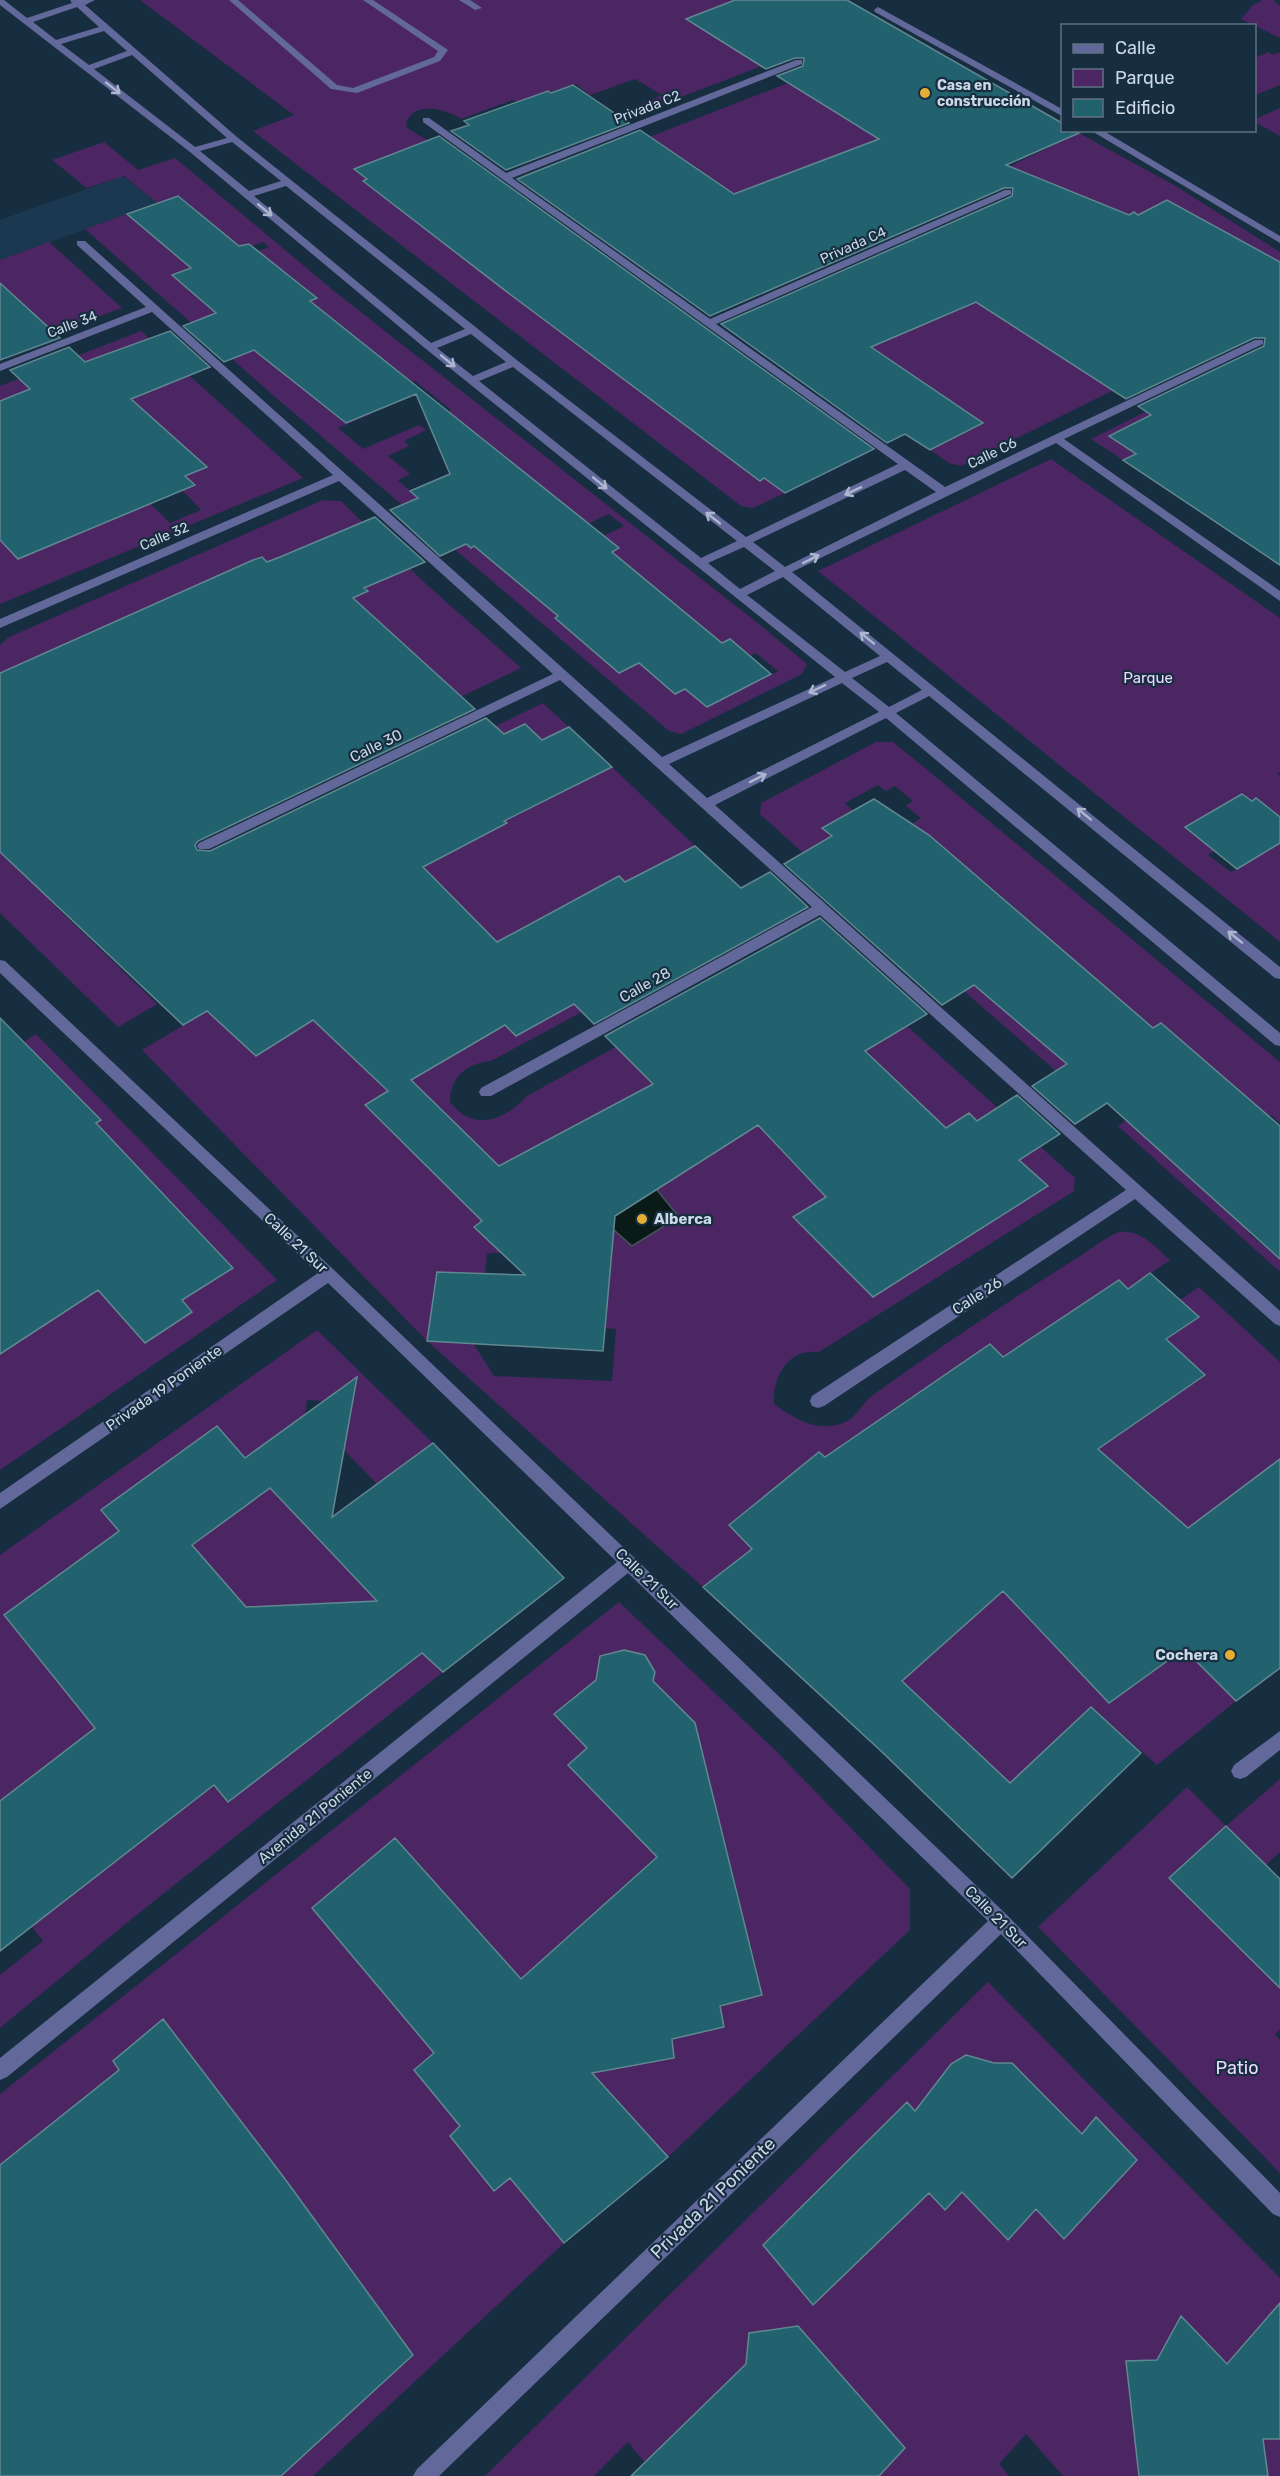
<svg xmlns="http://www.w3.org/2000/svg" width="1280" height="2476" font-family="Rubik,sans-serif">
<rect width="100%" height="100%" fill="#172e41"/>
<path fill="#1a3850" d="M 123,176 L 157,203 L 0,260 L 0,220 Z"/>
<path fill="#4b2663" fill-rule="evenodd" d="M 140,0 L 780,0 L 701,17 L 698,14 L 687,19 L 860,7 L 942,55 L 872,82 L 976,148 L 763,215 L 598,157 L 788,83 L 830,57 L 783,58 L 524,157 L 662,95 L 635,79 L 590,95 L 576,84 L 516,102 L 513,100 L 461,119 C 447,109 414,100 406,123 L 407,128 L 429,141 L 354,169 L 367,179 L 363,181 L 760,480 L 764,478 L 785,493 L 753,508 L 741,506 L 253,131 L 294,115 Z
M 1263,0 L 1273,0 L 1280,6 L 1280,38 L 1241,19 L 1253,5 Z
M 1268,52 L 1273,55 L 1280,52 L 1280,85 L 1258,94 L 1255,92 L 1255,58 Z
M 1280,108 L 1280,136 L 1255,122 L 1255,119 Z
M 1039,110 L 1062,124 L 1062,130 L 1075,131 L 1174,185 L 1280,252 L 1280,280 L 1254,293 L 1259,297 L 1250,302 L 1280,317 L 1280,329 L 1247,323 L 1232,326 L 1226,334 L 961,466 L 949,463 L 930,450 L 954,438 L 935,425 L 941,423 L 951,429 L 974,417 L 920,380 L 897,391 L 887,384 L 867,394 L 892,412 L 881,417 L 768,341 L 778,336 L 791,351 L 811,362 L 830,369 L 833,367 L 829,364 L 870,347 L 866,343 L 917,322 L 894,306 L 897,304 L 916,317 L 969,298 L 1004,320 L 1024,310 L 998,293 L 985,299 L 974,292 L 1015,273 L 1019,275 L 1064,254 L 1007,220 L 978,233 L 999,246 L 997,247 L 987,242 L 974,247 L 960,239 L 929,253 L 951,267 L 945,269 L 938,265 L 903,281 L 887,271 L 828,299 L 844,307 L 837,310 L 822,305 L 814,308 L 806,303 L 767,320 L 769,322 L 753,329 L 743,322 L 1016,204 L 1035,203 L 1045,196 L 1039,184 C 1024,175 1002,172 989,187 L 714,303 L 692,286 L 718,276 L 732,286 L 761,273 L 718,242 L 723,240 L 761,262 L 799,246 L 781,234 L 788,231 L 813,249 L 818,240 L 893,209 L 910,208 L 895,198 L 910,191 L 929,202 L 964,187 L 945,175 L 962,168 L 981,180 L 1065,140 L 1025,117 ZM 1167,200 L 1224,231 L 1224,232 L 1177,256 L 1143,237 L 1136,241 L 1109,225 L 1134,212 L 1155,225 L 1163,221 L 1146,211 ZM 1172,277 L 1194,290 L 1204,285 L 1244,308 L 1215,323 L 1191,308 L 1172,318 L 1201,336 L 1170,351 L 1165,348 L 1149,356 L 1151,358 L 1101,383 L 1029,336 L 1078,312 L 1082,315 L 1128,292 L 1135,295 Z
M 104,142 L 138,170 L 175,158 L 334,291 L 759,624 L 807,664 L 802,674 L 681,734 L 669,731 L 275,397 L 85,229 L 127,214 L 143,228 L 193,209 L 177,196 L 157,203 L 124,176 L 87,188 L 52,160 ZM 263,242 L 269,247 L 251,254 L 278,276 L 287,273 L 317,297 L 310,301 L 362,342 L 394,389 L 415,381 L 451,410 L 443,414 L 573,531 L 609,514 L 624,526 L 603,536 L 619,549 L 513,578 L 493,562 L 518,549 L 510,529 L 470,548 L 398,480 L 410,474 L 388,456 L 409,446 L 404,441 L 426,430 L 419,425 L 363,449 L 338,428 L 371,414 L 190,290 L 172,275 ZM 633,579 L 722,643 L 750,656 L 756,653 L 778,671 L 707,707 L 685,689 L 674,694 L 655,677 L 650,658 L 619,673 L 555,618 Z
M 49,242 L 122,308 L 54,333 L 8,290 L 0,293 L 0,260 Z
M 141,331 L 165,353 L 30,389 L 2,400 L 0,412 L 0,386 Z
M 1257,356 L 1170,437 L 1142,419 L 1110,436 L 1136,454 L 1123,460 L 1091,439 Z
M 190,376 L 303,478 L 0,604 L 0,540 L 19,559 L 53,544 L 66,513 L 85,531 L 120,516 L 132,486 L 170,523 L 201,510 L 182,490 L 185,476 L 206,467 L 131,399 Z
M 1051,459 L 1280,618 L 1280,772 L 1277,774 L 1280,776 L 1280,828 L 1271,810 L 1256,798 L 1252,801 L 1242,794 L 1185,827 L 1214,851 L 1208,855 L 1231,872 L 1280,843 L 1280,942 L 818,571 Z
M 323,500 L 341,501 L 426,584 L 521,668 L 196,824 L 194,863 L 341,802 L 543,703 L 569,727 L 549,737 L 553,750 L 525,724 L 429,788 L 506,823 L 488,806 L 557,794 L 612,767 L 695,846 L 636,877 L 484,1037 L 505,1025 L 643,979 L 491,1061 C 467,1063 450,1077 450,1102 C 474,1133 505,1120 527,1096 L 746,975 L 632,1063 L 679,1111 L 656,1189 L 764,1122 L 865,1051 L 907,1026 L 1075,1178 L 1074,1191 L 819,1352 C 788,1348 772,1377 774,1404 C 794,1418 815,1432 840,1424 C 858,1419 860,1404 873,1395 C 940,1347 1008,1301 1077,1258 C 1087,1252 1110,1234 1120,1232 C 1141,1229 1156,1248 1170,1260 L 1128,1289 L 1119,1281 L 1052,1338 L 1043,1330 L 1003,1357 L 990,1344 L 947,1374 L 940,1424 L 912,1396 L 866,1429 L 856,1483 L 819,1452 L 729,1524 L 752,1549 L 703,1587 L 427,1341 L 142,1050 L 207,1011 L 313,1020 L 331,1038 L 352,1025 L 132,856 L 50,901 L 157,1004 L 118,1027 L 0,913 L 0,687 L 290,567 L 279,557 L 267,562 L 262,557 L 0,673 L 0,645 L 9,637 ZM 396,637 L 438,675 L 344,661 ZM 409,1078 L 470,1138 L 427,1166 L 365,1105 ZM 969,1113 L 1048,1186 L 873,1297 L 794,1218 L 826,1197 L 796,1165 L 924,1141 ZM 526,1191 L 588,1327 L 616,1329 L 612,1381 L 494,1376 L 473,1343 L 427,1340 L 437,1272 L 485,1274 L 487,1253 L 502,1253 L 474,1226 Z
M 876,742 L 893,742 L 919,763 L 1280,1062 L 1280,1123 L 1271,1115 L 1234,1138 L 1211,1066 L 1161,1023 L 1139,1037 L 1133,1010 L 1085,970 L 1059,985 L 1020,912 L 976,875 L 950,890 L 912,824 L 921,818 L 906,806 L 913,801 L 895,786 L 885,791 L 878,785 L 845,803 L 853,811 L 822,828 L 832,836 L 803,853 L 760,814 L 761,803 Z
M 888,925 L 973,984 L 1010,1016 L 1028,1005 L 1031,1033 L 1067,1064 L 1056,1071 Z
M 36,1034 L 277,1280 L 0,1470 L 0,1354 L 69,1309 L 18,1172 L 101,1120 L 24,1042 Z
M 1142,1110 L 1149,1141 L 1220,1204 L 1259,1226 L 1249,1234 L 1280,1259 L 1280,1272 L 1118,1126 Z
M 1199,1287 L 1280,1362 L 1280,1494 L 1259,1475 L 1188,1528 L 1127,1679 L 1134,1686 L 1160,1667 L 1180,1645 L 1236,1701 L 1157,1765 L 1091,1707 L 1010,1783 L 966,1741 L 917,1786 L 853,1725 L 983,1608 L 1092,1445 L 1205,1375 L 1166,1339 L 1198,1317 L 1180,1300 Z
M 317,1330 L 433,1443 L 377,1484 L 344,1450 L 352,1403 L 307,1400 L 305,1415 L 245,1458 L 119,1531 L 61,1572 L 82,1598 L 27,1598 L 4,1615 L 79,1707 L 192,1545 L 271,1487 L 344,1567 L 456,1617 L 158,1719 L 227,1802 L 422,1653 L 443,1672 L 134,1917 L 0,2028 L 0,1975 L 43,1941 L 23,1915 L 100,1874 L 169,1820 L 67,1749 L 26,1781 L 0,1806 L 0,1555 Z
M 619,1602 L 775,1750 L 910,1889 L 910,1930 L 668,2157 L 554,2032 L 673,2058 L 672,2039 L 720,2006 L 762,1995 L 751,1944 L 739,1942 L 727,1902 L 739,1897 L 715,1803 L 521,1979 L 414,2070 L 460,2126 L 450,2136 L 494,2191 L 510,2178 L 564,2243 L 313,2476 L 281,2476 L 413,2354 L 284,2178 L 163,2020 L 113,2061 L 119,2070 L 0,2476 L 0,2094 ZM 395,1838 L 476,1928 L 392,2002 L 312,1908 Z
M 1280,1779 L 1280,1852 L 1266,1865 L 1226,1826 L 1169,1878 L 1267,1976 L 1280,1964 L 1280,2029 L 1275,2035 L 1280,2040 L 1280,2173 L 1038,1927 L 1187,1787 L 1226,1826 Z
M 988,1982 L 1280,2278 L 1280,2476 L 1063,2476 L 1026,2434 L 999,2464 L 1009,2476 L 656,2476 L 628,2442 L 594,2476 L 485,2476 Z"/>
<path fill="#0a1a17" stroke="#445355" stroke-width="1.5" d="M 656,1189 L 679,1217 L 632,1246 L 604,1221 Z"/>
<path fill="#21626e" stroke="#618890" stroke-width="1.5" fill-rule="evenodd" d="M 735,0 L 847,0 L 1062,123 L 1062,130 L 1079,133 L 1006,165 L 1129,215 L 1134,212 L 1138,215 L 1167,200 L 1280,262 L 1280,565 L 1123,460 L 1136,454 L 1109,436 L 1151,415 L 1138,406 L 1264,346 L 1265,338 L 1254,338 L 1126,399 L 976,302 L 871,347 L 983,423 L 930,450 L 905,434 L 887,443 L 721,324 L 1012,196 L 1013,188 L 1004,188 L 710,316 L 517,179 L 640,130 L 734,194 L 879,139 L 777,76 L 803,66 L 804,58 L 795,58 L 766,69 L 686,19 Z
M 573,85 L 629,123 L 506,170 L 451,131 L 469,125 L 464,121 L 548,91 L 551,93 Z
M 439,136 L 874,449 L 785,493 L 764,478 L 760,481 L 511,295 L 363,181 L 367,179 L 354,169 Z
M 178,196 L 239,246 L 249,244 L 317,298 L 310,301 L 619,548 L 612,552 L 722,643 L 730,639 L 771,674 L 707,707 L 685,689 L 675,694 L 639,663 L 619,673 L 555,618 L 558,616 L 474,546 L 471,548 L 466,544 L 440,556 L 390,510 L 418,498 L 410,491 L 450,474 L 416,394 L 346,423 L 254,350 L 224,362 L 183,326 L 216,313 L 172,275 L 191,268 L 127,214 Z
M 0,283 L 60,338 L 0,360 Z
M 170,331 L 210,367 L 131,399 L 207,467 L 185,476 L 195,485 L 18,559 L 0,540 L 0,401 L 30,389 L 10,370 L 69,347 L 85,362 Z
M 375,517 L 425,562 L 364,588 L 368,591 L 353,598 L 475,709 L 198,841 L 195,845 L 197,850 L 210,851 L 486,718 L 504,734 L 525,724 L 542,740 L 569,727 L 612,767 L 504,821 L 507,823 L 423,867 L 497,942 L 619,876 L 625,882 L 695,846 L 741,888 L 770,872 L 808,907 L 594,1024 L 574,1004 L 516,1036 L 505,1025 L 411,1080 L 499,1166 L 653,1084 L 605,1036 L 820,918 L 927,1014 L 865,1051 L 946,1128 L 969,1113 L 977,1121 L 1017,1095 L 1060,1134 L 1019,1160 L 1048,1186 L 873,1297 L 793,1217 L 826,1197 L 758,1125 L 615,1216 L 603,1351 L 427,1341 L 437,1272 L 525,1275 L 474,1227 L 482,1221 L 365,1105 L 388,1091 L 313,1020 L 256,1056 L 207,1011 L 183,1025 L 0,852 L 0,673 L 253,560 L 262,557 L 267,562 L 280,557 Z
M 1242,794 L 1252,801 L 1256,798 L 1280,817 L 1280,843 L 1237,869 L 1185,827 Z
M 874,799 L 929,835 L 1153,1028 L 1161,1023 L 1280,1126 L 1280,1259 L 1107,1103 L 1075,1124 L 1032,1086 L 1067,1064 L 974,985 L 942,1005 L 784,864 L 832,836 L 822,828 Z
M 0,1018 L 101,1120 L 96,1123 L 233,1268 L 182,1300 L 192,1312 L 145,1343 L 98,1290 L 0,1354 Z
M 1150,1273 L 1199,1317 L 1166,1339 L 1205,1375 L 1098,1449 L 1188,1528 L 1280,1459 L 1280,1668 L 1236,1701 L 1184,1649 L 1109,1703 L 1003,1591 L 902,1681 L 1010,1783 L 1091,1707 L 1141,1753 L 1012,1878 L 881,1751 L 703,1587 L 752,1549 L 729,1525 L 819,1452 L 825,1457 L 990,1344 L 1003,1357 L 1119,1280 L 1128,1289 Z
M 357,1377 L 332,1517 L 433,1443 L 564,1578 L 443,1672 L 422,1653 L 228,1802 L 214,1785 L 0,1951 L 0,1801 L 95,1728 L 4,1615 L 119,1531 L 101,1510 L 217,1426 L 245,1458 ZM 270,1488 L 327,1548 L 377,1601 L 246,1607 L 192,1545 Z
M 624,1650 L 645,1655 L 655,1672 L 653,1681 L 695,1723 L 762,1995 L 720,2006 L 724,2027 L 672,2039 L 674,2058 L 592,2073 L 668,2157 L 564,2243 L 510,2178 L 494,2191 L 450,2136 L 460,2126 L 414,2070 L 434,2053 L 312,1908 L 395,1838 L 521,1979 L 657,1857 L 568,1765 L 587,1748 L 554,1714 L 596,1680 L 600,1656 Z
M 1226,1826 L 1280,1879 L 1280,1988 L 1169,1878 Z
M 163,2019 L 285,2179 L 413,2355 L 281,2476 L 0,2476 L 0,2165 L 119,2070 L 113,2061 Z
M 966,2055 L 994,2063 L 1012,2063 L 1082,2134 L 1096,2117 L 1137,2160 L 1064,2239 L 1036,2209 L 1008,2240 L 962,2192 L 945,2210 L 929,2193 L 813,2305 L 763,2245 L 907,2102 L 915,2111 L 951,2064 Z
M 1280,2303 L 1280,2439 L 1263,2439 L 1268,2476 L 1139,2476 L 1126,2361 L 1157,2360 L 1181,2316 L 1227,2364 Z
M 798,2326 L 905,2448 L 879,2476 L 631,2476 L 746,2364 L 749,2333 Z"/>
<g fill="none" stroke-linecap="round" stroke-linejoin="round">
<path fill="#62699a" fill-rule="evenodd" d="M 0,0 L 4,0 L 27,18 L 72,3 L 70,0 L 95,0 L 85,5 L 237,137 L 518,361 L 746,537 L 898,464 L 423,122 L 423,118 L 429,118 L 506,173 L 796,60 L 802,60 L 802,64 L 512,178 L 710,319 L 1005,190 L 1011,190 L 1011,194 L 716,324 L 945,487 L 1255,340 L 1263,340 L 1263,344 L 1064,439 L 1280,591 L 1280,601 L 1056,443 L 792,572 L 1280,967 L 1280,979 L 1275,978 L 929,696 L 896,713 L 1280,1033 L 1280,1046 L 1275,1045 L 886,718 L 715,805 L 1280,1311 L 1280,1326 L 1275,1324 L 1135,1199 L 824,1406 L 818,1408 L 812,1406 L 810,1401 L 812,1396 L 1126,1190 L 820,915 L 491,1096 L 481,1096 L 479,1092 L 481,1088 L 812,907 L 560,680 L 209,849 L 199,849 L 197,846 L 199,843 L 553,674 L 339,481 L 0,628 L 0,619 L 333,475 L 152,312 L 0,371 L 0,364 L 146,307 L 77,245 L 77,241 L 85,241 L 662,757 L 835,677 L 426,349 L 190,152 L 0,5 ZM 77,7 L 99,27 L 56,40 L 33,22 ZM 104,31 L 127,51 L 89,65 L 61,44 ZM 132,55 L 227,138 L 195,147 L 94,69 ZM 232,142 L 281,181 L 249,191 L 200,151 ZM 286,186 L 465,329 L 431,343 L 254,196 ZM 471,334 L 506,362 L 473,376 L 437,348 ZM 513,367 L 737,541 L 701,558 L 479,381 ZM 905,470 L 936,492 L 785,567 L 753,542 ZM 744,547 L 775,571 L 740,589 L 708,563 ZM 783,577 L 880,656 L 845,672 L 747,595 ZM 887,662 L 922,690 L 889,707 L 852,678 ZM 842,683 L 879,712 L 707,798 L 669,764 Z
M 229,0 L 238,0 L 337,85 L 353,88 L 434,57 L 438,51 L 363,0 L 373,0 L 448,50 L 440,61 L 357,93 L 331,89 Z
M 459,0 L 470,0 L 482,8 L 475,10 Z
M 878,7 L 1062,109 L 1062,116 L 875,12 L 874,10 Z
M 1090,130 L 1102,130 L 1280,236 L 1280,243 Z
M 0,960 L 5,961 L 334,1270 L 1007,1915 L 1280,2193 L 1280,2217 L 1273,2214 L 1001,1934 L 439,2476 L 413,2476 L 417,2469 L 988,1921 L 628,1573 L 7,2077 L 0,2080 L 0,2058 L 617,1562 L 328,1283 L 0,1509 L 0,1493 L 318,1273 L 0,973 Z
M 1280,1731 L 1280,1750 L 1246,1777 L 1240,1779 L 1234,1777 L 1231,1771 L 1234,1765 Z"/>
</g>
<defs><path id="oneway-shaft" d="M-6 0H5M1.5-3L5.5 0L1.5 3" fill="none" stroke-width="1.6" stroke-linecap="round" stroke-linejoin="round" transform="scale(1.5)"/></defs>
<g stroke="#acb7cf">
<use href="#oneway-shaft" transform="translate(113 88) rotate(38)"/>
<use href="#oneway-shaft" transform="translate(265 210) rotate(40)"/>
<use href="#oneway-shaft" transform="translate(448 361) rotate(39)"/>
<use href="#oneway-shaft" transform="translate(600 483) rotate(39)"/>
<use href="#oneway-shaft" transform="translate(853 491) rotate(155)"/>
<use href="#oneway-shaft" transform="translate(713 518) rotate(-142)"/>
<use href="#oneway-shaft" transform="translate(811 559) rotate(-27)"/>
<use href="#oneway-shaft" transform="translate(867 638) rotate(-141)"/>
<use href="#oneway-shaft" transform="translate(817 689) rotate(155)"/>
<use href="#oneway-shaft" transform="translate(758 778) rotate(-27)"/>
<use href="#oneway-shaft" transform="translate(1084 814) rotate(-141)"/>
<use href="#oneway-shaft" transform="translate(1235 937) rotate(-141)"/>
</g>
<g fill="#e4ae35" stroke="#172e41" stroke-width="2">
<circle cx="925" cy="93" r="6"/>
<circle cx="642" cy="1219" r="6"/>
<circle cx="1230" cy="1655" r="6"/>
</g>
<g text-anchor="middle" stroke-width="4.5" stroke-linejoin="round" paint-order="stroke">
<g font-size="14" font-weight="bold" fill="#cbd9e6" stroke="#172e41" text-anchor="start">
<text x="937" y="90">Casa en<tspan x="937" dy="16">construcción</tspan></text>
</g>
<g font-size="14" fill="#cbd9e6" stroke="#172e41">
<text transform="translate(647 107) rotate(-21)" y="5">Privada C2</text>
<text transform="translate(853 245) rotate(-24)" y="5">Privada C4</text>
<text transform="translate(72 324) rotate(-21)" y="5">Calle 34</text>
<text transform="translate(992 453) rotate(-26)" y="5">Calle C6</text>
<text transform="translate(164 536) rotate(-23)" y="5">Calle 32</text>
</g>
<g font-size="15" fill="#edd8ff" stroke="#172e41">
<text x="1148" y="683">Parque</text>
</g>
<g font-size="15" fill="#cbd9e6" stroke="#172e41">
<text transform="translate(376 746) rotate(-26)" y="5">Calle 30</text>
<text transform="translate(645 985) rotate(-29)" y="5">Calle 28</text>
<text transform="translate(296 1243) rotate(43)" y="5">Calle 21 Sur</text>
<text transform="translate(977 1296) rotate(-33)" y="5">Calle 26</text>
<text transform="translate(164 1388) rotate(-35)" y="5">Privada 19 Poniente</text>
<text transform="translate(647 1579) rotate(44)" y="5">Calle 21 Sur</text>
<text transform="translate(315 1816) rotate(-39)" y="5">Avenida 21 Poniente</text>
<text transform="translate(996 1917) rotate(45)" y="5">Calle 21 Sur</text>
</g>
<g font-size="15" font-weight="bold" fill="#cbd9e6" stroke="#172e41" text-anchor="start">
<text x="654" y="1224">Alberca</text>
<text x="1218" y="1660" text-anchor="end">Cochera</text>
</g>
<g font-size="18" fill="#edd8ff" stroke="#172e41">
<text x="1237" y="2074">Patio</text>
</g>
<g font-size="18" fill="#cbd9e6" stroke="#172e41">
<text transform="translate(713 2198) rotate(-44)" y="6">Privada 21 Poniente</text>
</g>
</g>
<rect x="1061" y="24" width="195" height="108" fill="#172e41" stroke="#5f7283" stroke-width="1.5"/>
<rect x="1073" y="44" width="30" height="9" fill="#62699a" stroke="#5f7283" stroke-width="1.5"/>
<text x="1115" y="54" font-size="18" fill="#cbd9e6">Calle</text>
<rect x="1073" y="69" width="30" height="18" fill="#4b2663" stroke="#5f7283" stroke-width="1.5"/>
<text x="1115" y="84" font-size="18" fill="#cbd9e6">Parque</text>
<rect x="1073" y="99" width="30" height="18" fill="#21626e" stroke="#5f7283" stroke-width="1.5"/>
<text x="1115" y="114" font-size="18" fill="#cbd9e6">Edificio</text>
</svg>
